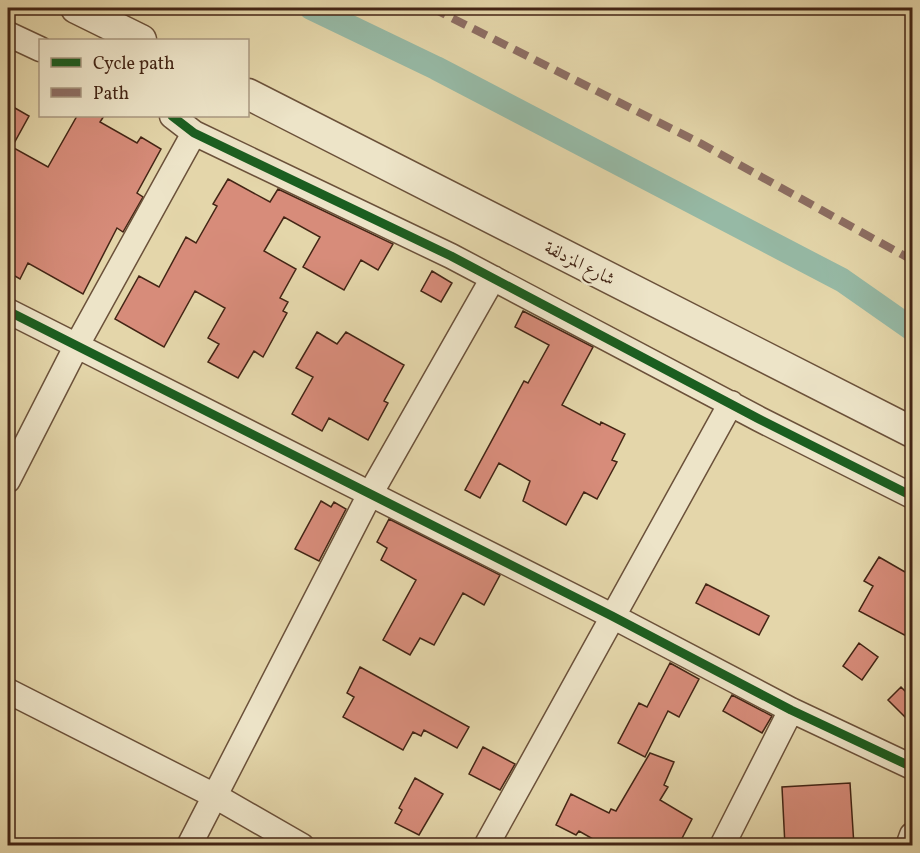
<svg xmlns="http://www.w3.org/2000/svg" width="920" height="853" font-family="Vollkorn,Amiri,serif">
<rect width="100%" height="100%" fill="#e4d6aa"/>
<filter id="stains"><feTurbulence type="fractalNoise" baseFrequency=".00333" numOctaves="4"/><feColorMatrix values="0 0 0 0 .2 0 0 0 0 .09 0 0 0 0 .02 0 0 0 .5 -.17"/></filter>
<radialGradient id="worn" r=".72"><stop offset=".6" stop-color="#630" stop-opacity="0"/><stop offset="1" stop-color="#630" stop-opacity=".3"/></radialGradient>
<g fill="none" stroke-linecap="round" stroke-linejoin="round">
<path stroke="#96b9a5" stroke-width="24" d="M 311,8 L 436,68 L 842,280 L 912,329"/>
</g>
<path fill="#d78c7a" stroke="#432515" stroke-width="1.5" d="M 8,104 L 29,116 L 12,147 L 48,167 L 77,116 L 104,116 L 100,122 L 137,143 L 141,137 L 161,149 L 137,193 L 143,197 L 123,232 L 117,228 L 83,294 L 28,263 L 20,279 L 8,272 Z
M 228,179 L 270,202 L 278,189 L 393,244 L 378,270 L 361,260 L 344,290 L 303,267 L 320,237 L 284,217 L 264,251 L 296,269 L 280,298 L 288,302 L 283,311 L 287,313 L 263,357 L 254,351 L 238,378 L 208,362 L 219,344 L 208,338 L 225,308 L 195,291 L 164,347 L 115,319 L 139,276 L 159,287 L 186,237 L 196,243 L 217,206 L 213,204 Z
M 432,271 L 452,283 L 441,302 L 421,291 Z
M 523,311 L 593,347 L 562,405 L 600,425 L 601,422 L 625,434 L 612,460 L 617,462 L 597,499 L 584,492 L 566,525 L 523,501 L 530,481 L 499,463 L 480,498 L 465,490 L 524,381 L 528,383 L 549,345 L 515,327 Z
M 317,332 L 337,344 L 346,332 L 404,365 L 384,401 L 388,403 L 368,440 L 329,418 L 322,431 L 292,414 L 313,377 L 296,368 Z
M 321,501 L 331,507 L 334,502 L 346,509 L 319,561 L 295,549 Z
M 389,519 L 500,575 L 484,605 L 463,593 L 434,645 L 420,638 L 410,655 L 383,640 L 416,580 L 381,560 L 387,548 L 377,542 Z
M 879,557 L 912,576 L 912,639 L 859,611 L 873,586 L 864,581 Z
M 706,584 L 769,616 L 759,635 L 696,603 Z
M 859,643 L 878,657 L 862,680 L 843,666 Z
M 670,663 L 699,679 L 679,717 L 668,711 L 645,757 L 618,743 L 639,703 L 647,707 Z
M 360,667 L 469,727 L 457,748 L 424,730 L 421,736 L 413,732 L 403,750 L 343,717 L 354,697 L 347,693 Z
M 901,687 L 912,698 L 912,724 L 888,700 Z
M 732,695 L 772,716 L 762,733 L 723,711 Z
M 483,747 L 515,764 L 500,790 L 469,774 Z
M 650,753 L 674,762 L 664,785 L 668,787 L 660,800 L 692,819 L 678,846 L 605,846 L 579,831 L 576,835 L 556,825 L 571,794 L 609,813 L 611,809 L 616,811 Z
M 415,778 L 443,794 L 419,835 L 395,823 L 402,810 L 399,808 Z
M 850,783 L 854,846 L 785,846 L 782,787 Z"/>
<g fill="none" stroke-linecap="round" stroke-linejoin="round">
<g stroke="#6b513a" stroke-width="27">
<path id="minor" d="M 8,34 L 40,49
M 172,116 L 194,133 L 451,256 L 759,419 L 912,496
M 8,311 L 612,616 L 791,710 L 912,767
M 8,480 L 77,345 L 194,133
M 8,691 L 215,796 L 302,846
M 189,846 L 369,496 L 493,278
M 486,846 L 731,403
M 722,846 L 791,710
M 908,846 L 912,835"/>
</g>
<g stroke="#6b513a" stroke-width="33">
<path id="tertiary" d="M 76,8 L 141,40
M 248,94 L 912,432"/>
</g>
<use href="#minor" stroke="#ede4c8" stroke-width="24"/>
<use href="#tertiary" stroke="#ede4c8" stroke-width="30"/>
<path stroke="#8d6e63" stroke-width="8" stroke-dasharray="15 8" stroke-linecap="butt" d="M 432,8 L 700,143 L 912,260"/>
<g stroke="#ede4c8" stroke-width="13">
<path id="cycleway" d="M 172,116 L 194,133 L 451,256 L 759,419 L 912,496
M 8,311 L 612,616 L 791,710 L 912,767"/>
</g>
<use href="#cycleway" stroke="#1b5e20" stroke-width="9"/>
</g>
<g text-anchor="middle" stroke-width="5" stroke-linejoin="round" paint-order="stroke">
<g font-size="18" fill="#432515" stroke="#ede4c8">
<text transform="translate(580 263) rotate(27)" y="6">شارع المزدلفة</text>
</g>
</g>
<rect width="920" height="853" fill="none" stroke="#e4d6aa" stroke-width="30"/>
<rect x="9" y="9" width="902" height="835" fill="none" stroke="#432515" stroke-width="3"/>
<rect x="15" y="15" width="890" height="823" fill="none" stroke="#432515" stroke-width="1.5"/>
<rect x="39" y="39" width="210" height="78" fill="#ede4c8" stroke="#a99880" stroke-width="1.5"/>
<rect x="51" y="58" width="30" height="9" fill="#1b5e20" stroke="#a99880" stroke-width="1.5"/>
<text x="93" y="69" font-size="18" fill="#432515">Cycle path</text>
<rect x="51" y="88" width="30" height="9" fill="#8d6e63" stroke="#a99880" stroke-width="1.5"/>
<text x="93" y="99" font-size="18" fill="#432515">Path</text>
<rect width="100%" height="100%" filter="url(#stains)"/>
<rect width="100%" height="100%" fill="url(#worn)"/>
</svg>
